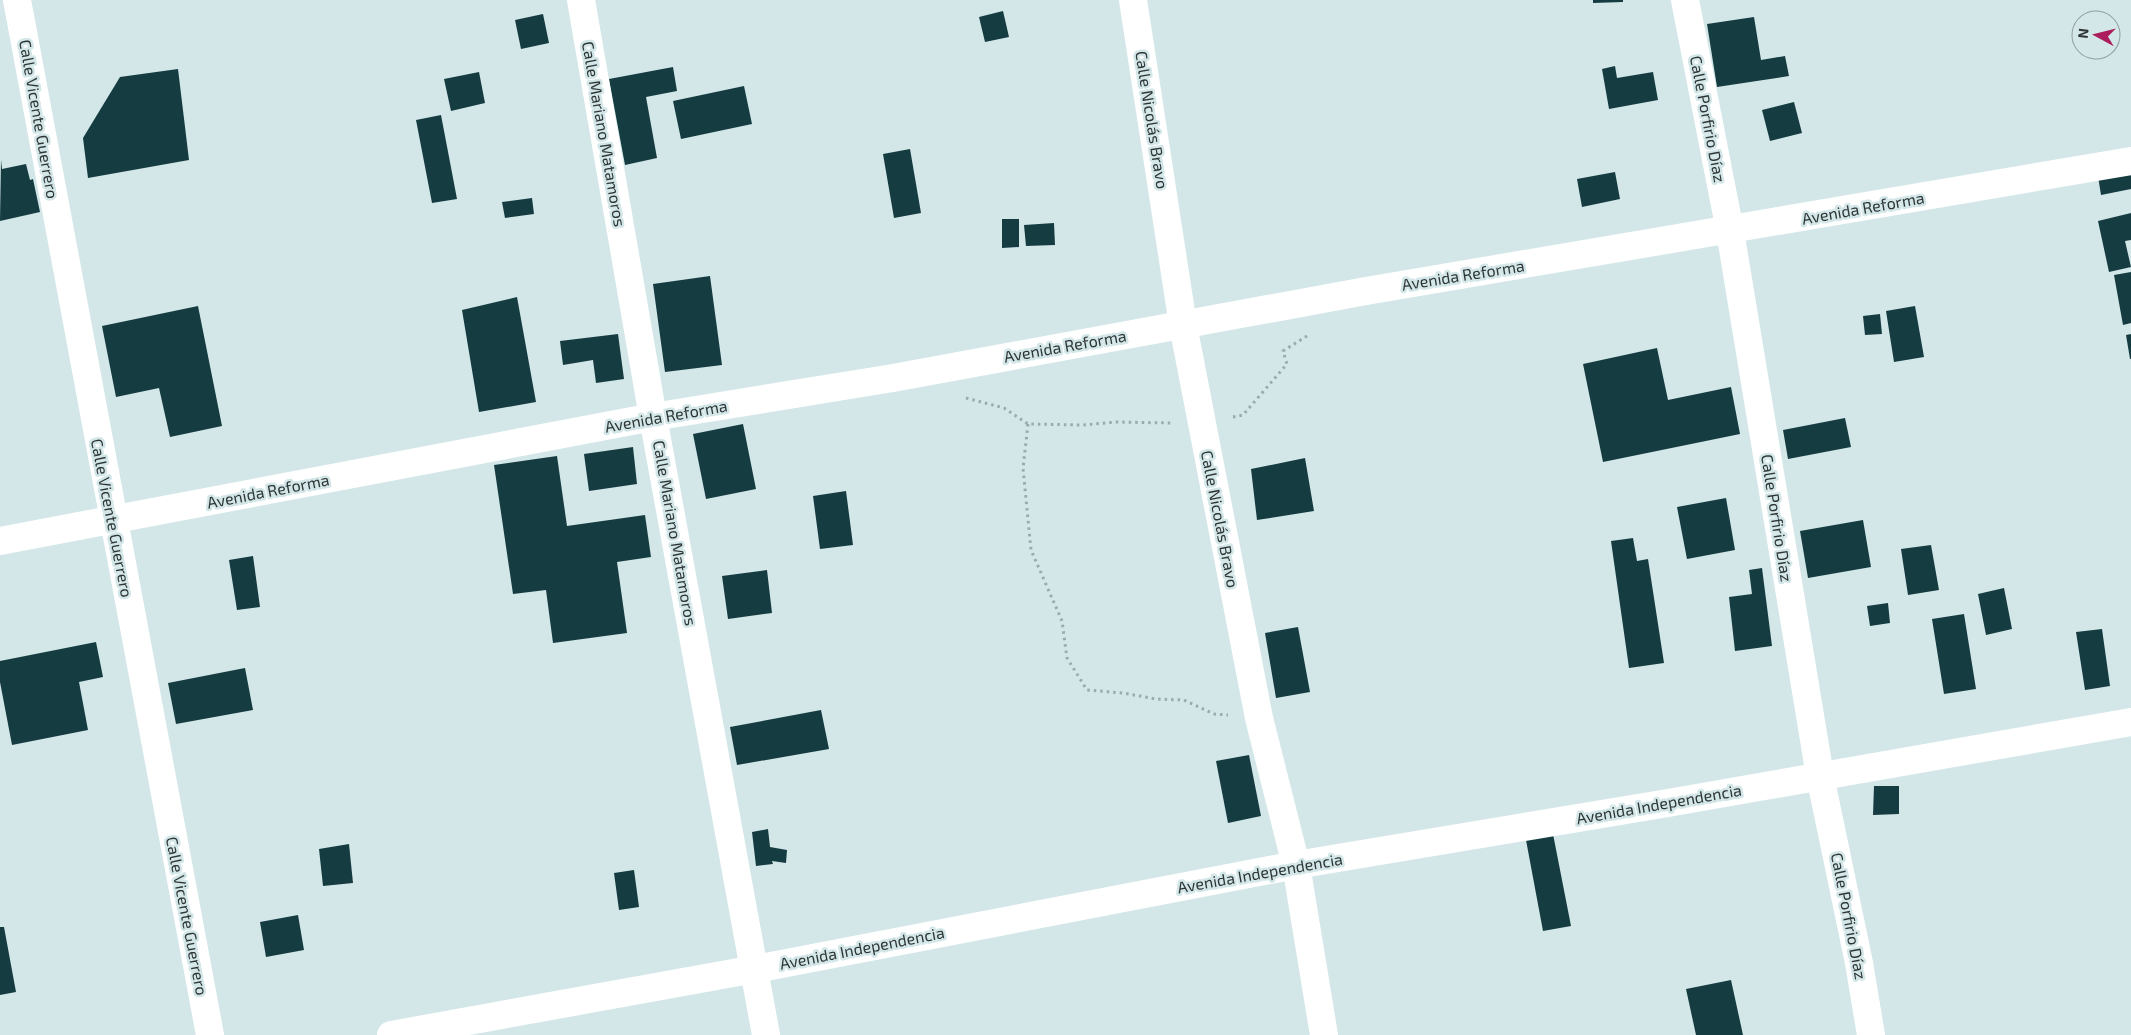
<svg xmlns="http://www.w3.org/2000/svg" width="2131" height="1035" font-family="'Exo 2',sans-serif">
<rect width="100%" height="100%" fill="#d3e6e8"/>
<path fill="#153c41" d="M 1593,0 L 1623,0 L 1623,2 L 1593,3 Z
M 1003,11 L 1009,37 L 985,42 L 979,17 Z
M 543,14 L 549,43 L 521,49 L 515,20 Z
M 1754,17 L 1761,60 L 1785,56 L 1789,76 L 1717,87 L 1707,24 Z
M 1615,66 L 1617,78 L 1653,72 L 1658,100 L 1609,109 L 1602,69 Z
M 673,67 L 677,91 L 646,97 L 657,158 L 625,165 L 609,79 Z
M 178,69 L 189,160 L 88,178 L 83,138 L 120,77 Z
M 479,72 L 485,103 L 451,111 L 444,79 Z
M 744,86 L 752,124 L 681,139 L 673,101 Z
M 1794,102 L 1802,133 L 1770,141 L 1762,110 Z
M 441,115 L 457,199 L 432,203 L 416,120 Z
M 910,149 L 921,213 L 894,218 L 883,154 Z
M 1,160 L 2,169 L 26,164 L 30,180 L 33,179 L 40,212 L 0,221 Z
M 2131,164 L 2131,189 L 2101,195 L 2097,170 Z
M 1615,172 L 1620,199 L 1582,207 L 1577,179 Z
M 532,198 L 534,214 L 505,218 L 502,202 Z
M 2131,213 L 2131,240 L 2125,241 L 2131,267 L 2109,272 L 2098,221 Z
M 1002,219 L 1019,219 L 1019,247 L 1002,248 Z
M 1054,223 L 1055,245 L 1026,246 L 1024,225 Z
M 2131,272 L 2131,323 L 2123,325 L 2114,275 Z
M 710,276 L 722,365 L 665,372 L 653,284 Z
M 517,297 L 536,402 L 479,412 L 462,310 Z
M 198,306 L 222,426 L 170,437 L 159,388 L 116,397 L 102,326 Z
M 1915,306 L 1924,357 L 1894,362 L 1886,311 Z
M 1880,314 L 1882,334 L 1865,335 L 1863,316 Z
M 618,334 L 624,379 L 596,383 L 593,360 L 563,365 L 560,341 Z
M 2131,334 L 2131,359 L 2130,359 L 2126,335 Z
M 1657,348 L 1668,400 L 1731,387 L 1740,434 L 1603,462 L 1583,364 Z
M 1845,418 L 1851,447 L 1788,459 L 1783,430 Z
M 743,424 L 756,489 L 706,499 L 693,434 Z
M 633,447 L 637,484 L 589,491 L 584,454 Z
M 557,456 L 567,526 L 645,515 L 651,557 L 617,562 L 627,633 L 553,643 L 546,590 L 513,594 L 494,465 Z
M 1305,458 L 1314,511 L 1257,520 L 1251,469 Z
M 846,491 L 853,545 L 820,549 L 813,496 Z
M 1726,498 L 1735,550 L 1687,559 L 1677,507 Z
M 1863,520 L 1871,567 L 1808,578 L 1800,531 Z
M 1633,538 L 1637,561 L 1648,559 L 1664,663 L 1629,668 L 1611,541 Z
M 1931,545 L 1939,590 L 1908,595 L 1901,549 Z
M 253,556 L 260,607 L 237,610 L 229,560 Z
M 1762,568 L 1772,646 L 1735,651 L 1729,597 L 1752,594 L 1749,570 Z
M 767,570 L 772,613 L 728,619 L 722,576 Z
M 2004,588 L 2012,629 L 1986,635 L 1978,594 Z
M 1888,603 L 1890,623 L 1870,626 L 1867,606 Z
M 1964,614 L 1976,689 L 1944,694 L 1932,619 Z
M 1298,627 L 1310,692 L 1276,698 L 1265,633 Z
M 2102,629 L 2110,686 L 2085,690 L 2076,632 Z
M 96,642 L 103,677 L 79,682 L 88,730 L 12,745 L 0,682 L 0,661 Z
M 245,668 L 253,710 L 176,724 L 168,683 Z
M 821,710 L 829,749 L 737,765 L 730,727 Z
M 1249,755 L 1261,816 L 1228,823 L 1216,761 Z
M 1874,786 L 1899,786 L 1899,814 L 1873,815 Z
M 768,829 L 770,847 L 787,850 L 786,863 L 772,861 L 773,864 L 756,866 L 752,832 Z
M 1553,834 L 1571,926 L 1543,931 L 1526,840 Z
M 349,844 L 353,883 L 323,886 L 319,849 Z
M 634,870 L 639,907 L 619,910 L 614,873 Z
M 298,915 L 304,950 L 266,957 L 260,922 Z
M 0,927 L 4,927 L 16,992 L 0,995 Z
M 1731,980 L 1743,1035 L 1696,1035 L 1686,989 Z"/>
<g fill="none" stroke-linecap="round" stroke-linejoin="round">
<path stroke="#9baaab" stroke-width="3" stroke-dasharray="2.5 4" stroke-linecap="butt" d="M 966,398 L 1004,408 L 1028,424 L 1083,425 L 1116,422 L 1171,423
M 1233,417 L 1243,415 L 1287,364 L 1283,351 L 1310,334
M 1028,424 L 1023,468 L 1031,550 L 1062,621 L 1067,658 L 1087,690 L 1123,693 L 1156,699 L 1184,700 L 1214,714 L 1228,715"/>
<path stroke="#fff" stroke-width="28" d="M 17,0 L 210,1035
M 581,0 L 653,417 L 766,1035
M 1133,0 L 1183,325 L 1259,718 L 1296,865 L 1324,1035
M 1685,0 L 1730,231 L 1820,776 L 1859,963 L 1871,1035
M 0,541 L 653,417 L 893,378 L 1366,291 L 2131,161
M 391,1035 L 755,969 L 1296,865 L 1668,803 L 2131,722"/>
</g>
<g text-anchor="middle" stroke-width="5" stroke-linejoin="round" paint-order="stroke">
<g font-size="16" fill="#2e3536" stroke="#d3e6e8">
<text transform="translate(39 119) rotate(80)" y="6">Calle Vicente Guerrero</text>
<text transform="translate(1708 119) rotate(79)" y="6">Calle Porfirio Díaz</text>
<text transform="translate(1152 120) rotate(81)" y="6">Calle Nicolás Bravo</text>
<text transform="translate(604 134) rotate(80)" y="6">Calle Mariano Matamoros</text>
<text transform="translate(1863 208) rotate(-10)" y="6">Avenida Reforma</text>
<text transform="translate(1463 275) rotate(-9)" y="6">Avenida Reforma</text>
<text transform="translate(1065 346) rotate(-10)" y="6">Avenida Reforma</text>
<text transform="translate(666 416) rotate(-10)" y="6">Avenida Reforma</text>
<text transform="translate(268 491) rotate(-11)" y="6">Avenida Reforma</text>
<text transform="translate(112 518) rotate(79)" y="6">Calle Vicente Guerrero</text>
<text transform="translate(1777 518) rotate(81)" y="6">Calle Porfirio Díaz</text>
<text transform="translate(1220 519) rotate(79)" y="6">Calle Nicolás Bravo</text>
<text transform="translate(675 533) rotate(80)" y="6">Calle Mariano Matamoros</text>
<text transform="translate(1659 804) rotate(-10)" y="6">Avenida Independencia</text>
<text transform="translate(1260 873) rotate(-10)" y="6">Avenida Independencia</text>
<text transform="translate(187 916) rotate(79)" y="6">Calle Vicente Guerrero</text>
<text transform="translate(1849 916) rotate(79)" y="6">Calle Porfirio Díaz</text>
<text transform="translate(862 948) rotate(-11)" y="6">Avenida Independencia</text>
</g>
</g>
<g transform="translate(2096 35) rotate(277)"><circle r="24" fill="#d3e6e8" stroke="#919fa1"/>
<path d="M0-4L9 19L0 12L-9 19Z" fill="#ab1d5c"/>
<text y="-8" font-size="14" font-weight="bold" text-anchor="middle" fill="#2e3536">N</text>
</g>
</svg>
